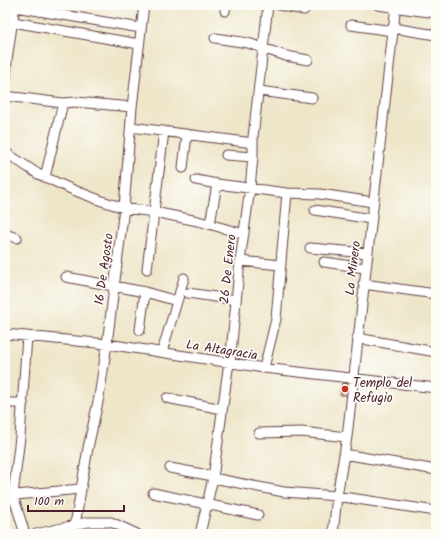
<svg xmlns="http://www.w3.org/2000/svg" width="441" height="539" font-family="Kalam,sans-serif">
<rect width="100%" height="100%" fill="#fdfcf7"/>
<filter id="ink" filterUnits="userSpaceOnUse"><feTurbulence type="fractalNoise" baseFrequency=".025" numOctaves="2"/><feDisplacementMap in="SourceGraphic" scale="8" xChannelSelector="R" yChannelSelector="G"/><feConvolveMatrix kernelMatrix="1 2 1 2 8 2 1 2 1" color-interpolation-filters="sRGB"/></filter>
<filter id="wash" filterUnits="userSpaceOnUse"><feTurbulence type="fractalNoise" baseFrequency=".012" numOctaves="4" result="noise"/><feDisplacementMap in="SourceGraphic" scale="16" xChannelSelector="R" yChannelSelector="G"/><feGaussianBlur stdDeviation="0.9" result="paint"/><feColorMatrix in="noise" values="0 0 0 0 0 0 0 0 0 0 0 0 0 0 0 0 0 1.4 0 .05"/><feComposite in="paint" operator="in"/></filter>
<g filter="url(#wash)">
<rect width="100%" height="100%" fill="#eee6c9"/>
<g id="blocks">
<path fill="#d9af74" d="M 240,354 L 245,354 L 244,360 L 239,360 Z
M 342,383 L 349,384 L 348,395 L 341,395 Z"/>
</g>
</g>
<g filter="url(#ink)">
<use href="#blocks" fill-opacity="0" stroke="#633d43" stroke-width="1"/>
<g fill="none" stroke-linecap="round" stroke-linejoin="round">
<g stroke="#633d43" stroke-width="11">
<path id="minor" d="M 279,5 L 304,10
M 378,5 L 436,13
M 15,7 L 141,28
M 225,11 L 226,5
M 13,22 L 139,44
M 351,25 L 393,31
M 393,28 L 436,35
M 215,38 L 248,43 L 286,56 L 308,60
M 259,91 L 312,98
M 5,94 L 7,60 L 15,5
M 5,96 L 63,103
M 131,127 L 253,143
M 5,152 L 38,174 L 71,189 L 102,201 L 124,208 L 154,212 L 198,221 L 244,234
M 226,155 L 253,157
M 183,168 L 187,134
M 45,177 L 63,103 L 76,102 L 132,107
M 196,180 L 217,184 L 287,193 L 320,194 L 373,202
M 315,210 L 371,219
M 210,224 L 217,184
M 5,234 L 17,238
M 310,248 L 367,253
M 240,261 L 281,265
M 324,262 L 365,268
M 147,269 L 164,131
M 66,277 L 145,292 L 177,301
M 363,284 L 436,294
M 188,293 L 236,300
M 140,330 L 145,292
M 5,334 L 107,344 L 264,368 L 436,388
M 357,338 L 436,352
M 162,352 L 184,278
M 264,368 L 276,319 L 287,193
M 167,398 L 222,409
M 5,403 L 23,403
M 259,433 L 301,432 L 347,437
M 344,454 L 436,470
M 170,468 L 213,476
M 213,478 L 284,492 L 337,496 L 436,511
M 153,493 L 258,515
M 5,496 L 80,489
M 25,534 L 13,495 L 20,437 L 27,336
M 36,534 L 88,522 L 111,522 L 137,534
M 71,534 L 72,529 L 76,519 L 88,448 L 99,397 L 107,344 L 124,208 L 132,107 L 144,5
M 200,534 L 213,478 L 228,369 L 230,363 L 240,261 L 250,188 L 253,157 L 253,137 L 268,5
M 333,534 L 337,496 L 347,437 L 396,5"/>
</g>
<use href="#minor" stroke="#fff" stroke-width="9"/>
</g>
</g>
<circle fill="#c8321e" stroke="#fdfcf7" stroke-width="1.5" cx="345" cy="389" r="4"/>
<g text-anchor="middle" stroke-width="3.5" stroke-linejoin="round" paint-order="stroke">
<g font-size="13" fill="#4a1f2b" stroke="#fdfcf7">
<text transform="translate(352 268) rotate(-83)" y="5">La Minero</text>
<text transform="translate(103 269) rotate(-82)" y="5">16 De Agosto</text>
<text transform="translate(227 269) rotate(-84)" y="5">26 De Enero</text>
<text transform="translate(222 349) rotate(9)" y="5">La Altagracia</text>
</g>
<g font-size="13" fill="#4a1f2b" stroke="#fdfcf7" text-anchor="start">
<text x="353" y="387">Templo del<tspan x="353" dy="15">Refugio</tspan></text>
</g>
</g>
<rect width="441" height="539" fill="none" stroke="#fdfcf7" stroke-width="20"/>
<path d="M28 505v6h96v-6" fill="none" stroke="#4a1f2b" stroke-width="2"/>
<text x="34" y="505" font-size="12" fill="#4a1f2b" stroke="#fdfcf7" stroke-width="3" paint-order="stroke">100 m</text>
</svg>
